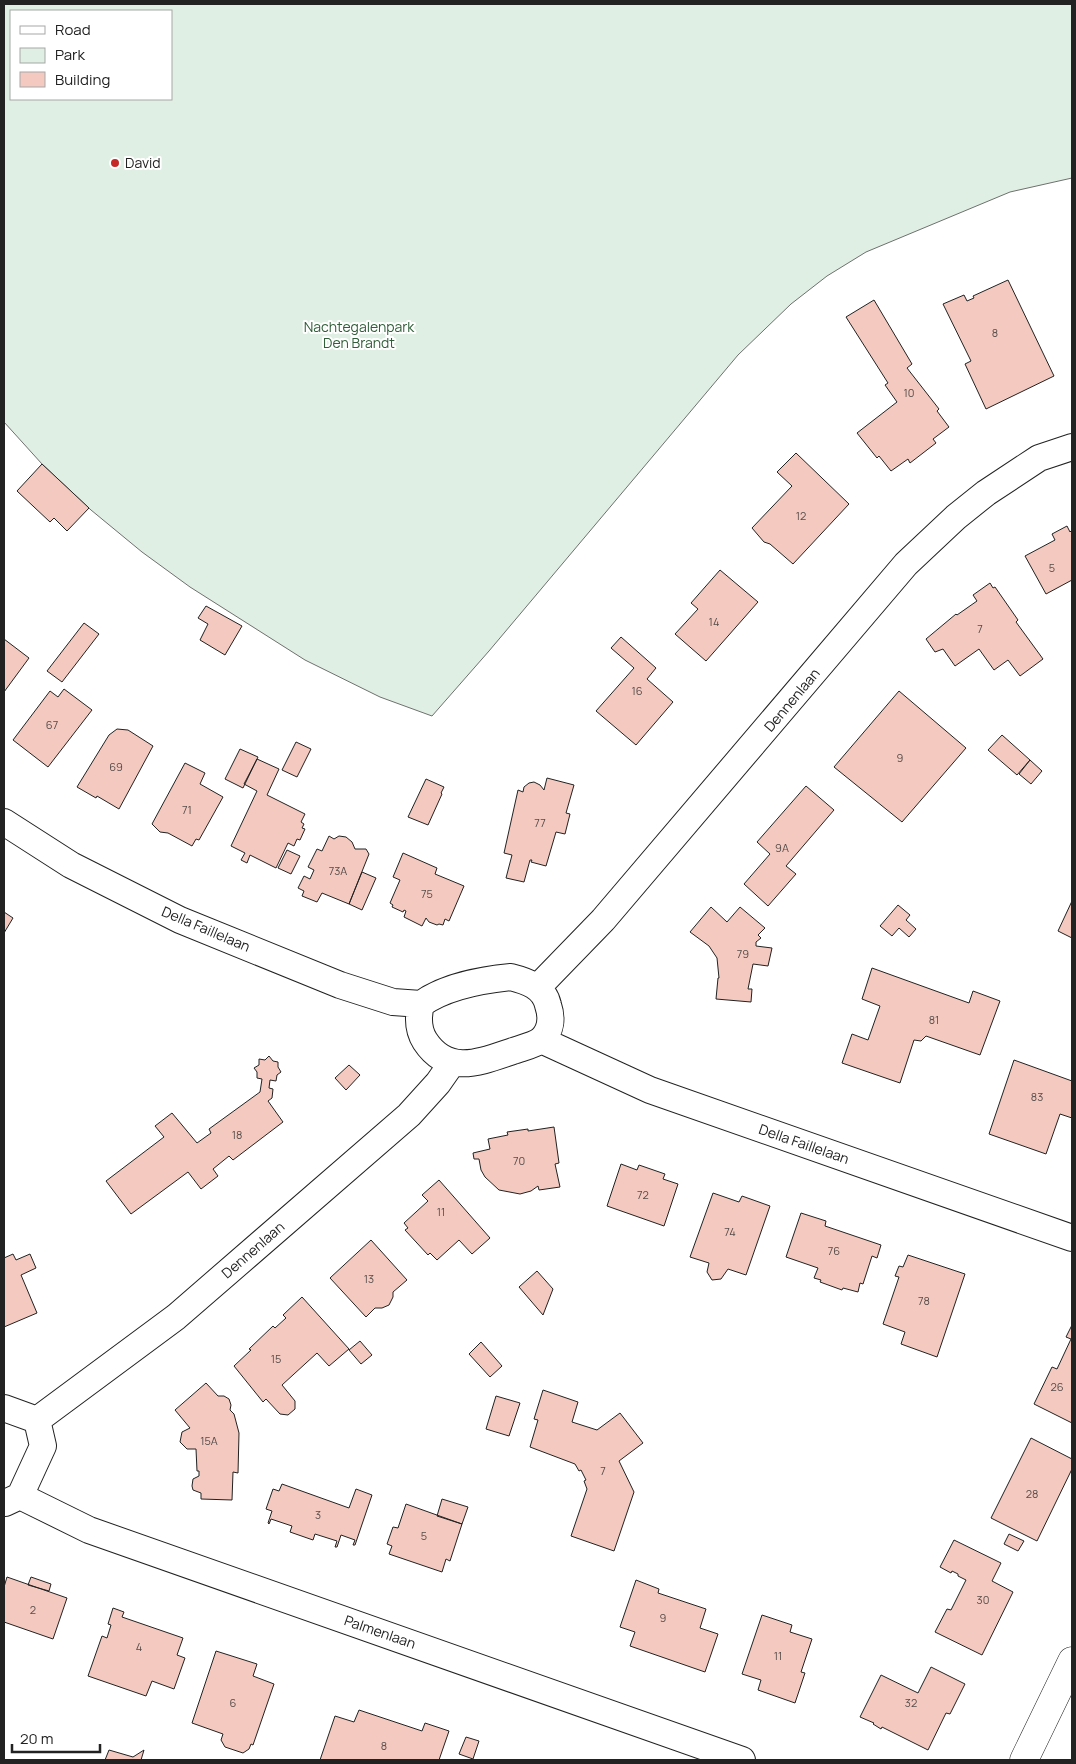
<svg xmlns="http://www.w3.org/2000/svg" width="1076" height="1764" font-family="Manrope,sans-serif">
<rect width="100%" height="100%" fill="#fff"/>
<path fill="#e0efe3" stroke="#6f6f6f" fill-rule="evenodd" d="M 4,4 L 1072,4 L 1072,178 L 1010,192 L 866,252 L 827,276 L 791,304 L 738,355 L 489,651 L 432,716 L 380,697 L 305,660 L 190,587 L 142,552 L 91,510 L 42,464 L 4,422 ZM 11,11 L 171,11 L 171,99 L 11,99 Z"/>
<path fill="#f3c9c0" stroke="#222" d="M 1008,280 L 1054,376 L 986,409 L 965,364 L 971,361 L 943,304 L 964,295 L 967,301 L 974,298 L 973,296 Z
M 874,300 L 912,364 L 907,368 L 939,409 L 937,411 L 949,427 L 933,439 L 936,443 L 910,463 L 908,459 L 891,471 L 879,456 L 877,458 L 857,433 L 897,402 L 885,385 L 888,383 L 846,317 Z
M 796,453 L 849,504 L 793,564 L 770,544 L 764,542 L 752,528 L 792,486 L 777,472 Z
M 42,464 L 89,508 L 67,531 L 54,518 L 50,522 L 17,491 Z
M 1067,526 L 1070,532 L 1072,530 L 1072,580 L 1046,594 L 1025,556 L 1055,540 L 1052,534 Z
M 720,570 L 758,602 L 706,661 L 675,634 L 698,609 L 691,603 Z
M 990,583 L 993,588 L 995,587 L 1018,620 L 1016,622 L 1043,659 L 1020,676 L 1008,660 L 994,670 L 979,649 L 955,666 L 943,649 L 935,652 L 926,639 L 956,614 L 957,615 L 977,601 L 973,595 Z
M 206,606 L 242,626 L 225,655 L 200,640 L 208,624 L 198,618 Z
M 84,623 L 99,634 L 62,682 L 47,671 Z
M 621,637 L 656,668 L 647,679 L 673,702 L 636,745 L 596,711 L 634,668 L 611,648 Z
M 4,639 L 29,658 L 4,692 Z
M 64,689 L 92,710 L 48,767 L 13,740 L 50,691 L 58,697 Z
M 899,691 L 966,748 L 902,822 L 834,767 Z
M 117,729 L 128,730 L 153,746 L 119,809 L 97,796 L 96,798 L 77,787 L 109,735 Z
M 1002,735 L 1030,760 L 1017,775 L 988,750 Z
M 296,742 L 311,749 L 297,777 L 282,770 Z
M 240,749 L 258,757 L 243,788 L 225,779 Z
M 257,759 L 279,769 L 267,795 L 305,814 L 301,822 L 304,824 L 302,828 L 305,829 L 300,840 L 297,839 L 294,846 L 288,843 L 276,868 L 250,855 L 247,863 L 241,860 L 245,853 L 231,846 L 257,791 L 244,784 Z
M 1030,760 L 1042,771 L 1031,784 L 1019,774 Z
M 185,763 L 205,773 L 200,784 L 223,797 L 199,840 L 196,839 L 192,846 L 168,833 L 160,832 L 152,824 Z
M 547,778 L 574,785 L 566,813 L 570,814 L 565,834 L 556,832 L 546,866 L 531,862 L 532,860 L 530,860 L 524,882 L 506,878 L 512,855 L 504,853 L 518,790 L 523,792 L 524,787 L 529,783 L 534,782 L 540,785 L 544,790 Z
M 426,779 L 444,787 L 441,793 L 442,794 L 428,825 L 408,817 Z
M 806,786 L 834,810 L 786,866 L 796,874 L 768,906 L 744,884 L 770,854 L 757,842 Z
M 329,836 L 334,839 L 339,836 L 346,837 L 352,842 L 355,849 L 366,849 L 369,854 L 349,904 L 322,893 L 317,902 L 302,896 L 304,891 L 298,888 L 304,876 L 310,879 L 314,870 L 308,867 L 317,849 L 322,851 Z
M 287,850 L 300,856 L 291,874 L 278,868 Z
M 403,853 L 437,868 L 435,874 L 464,886 L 449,921 L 445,919 L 443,925 L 439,924 L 437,925 L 429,922 L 426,918 L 422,926 L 404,917 L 406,911 L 404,910 L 403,912 L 392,907 L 393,905 L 390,903 L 400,880 L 393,877 Z
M 362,872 L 376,878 L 362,910 L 349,904 Z
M 1072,901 L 1072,938 L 1058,931 Z
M 898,905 L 910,915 L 906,920 L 916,929 L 909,937 L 899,928 L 892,936 L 880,926 Z
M 711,907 L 727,922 L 740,907 L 765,928 L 758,935 L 761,938 L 756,942 L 756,946 L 772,948 L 768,966 L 753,964 L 748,989 L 752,989 L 751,1002 L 716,999 L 718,978 L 719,978 L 717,958 L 709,946 L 690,932 Z
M 4,912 L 13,918 L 4,933 Z
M 872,968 L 969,1003 L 973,991 L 1000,1001 L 980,1055 L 926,1036 L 921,1041 L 914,1040 L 900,1083 L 842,1063 L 852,1034 L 868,1040 L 880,1006 L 862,999 Z
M 269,1056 L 273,1061 L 278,1062 L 278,1067 L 281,1072 L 277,1075 L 276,1081 L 270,1080 L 269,1088 L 273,1089 L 272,1098 L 268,1101 L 283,1122 L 233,1160 L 229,1156 L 213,1169 L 218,1176 L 201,1189 L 188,1172 L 131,1214 L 106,1181 L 164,1137 L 155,1126 L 172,1113 L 197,1143 L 211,1133 L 209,1129 L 260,1092 L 262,1079 L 257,1078 L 257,1072 L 254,1068 L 259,1065 L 259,1059 L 265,1060 Z
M 1014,1060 L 1072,1081 L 1072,1118 L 1060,1114 L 1046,1154 L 989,1134 Z
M 349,1065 L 360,1075 L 346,1090 L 335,1078 Z
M 554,1127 L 559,1163 L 555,1164 L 560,1187 L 539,1190 L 538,1186 L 531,1191 L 520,1194 L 499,1190 L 485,1177 L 481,1170 L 479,1159 L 474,1159 L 473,1153 L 490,1149 L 488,1139 L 508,1135 L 507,1132 L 528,1129 L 528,1131 Z
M 621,1164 L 637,1170 L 639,1165 L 665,1174 L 663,1179 L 678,1184 L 664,1226 L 607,1206 Z
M 439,1180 L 490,1238 L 472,1254 L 459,1240 L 437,1260 L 430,1253 L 428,1255 L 405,1230 L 408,1228 L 404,1223 L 428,1201 L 422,1195 Z
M 713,1193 L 739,1202 L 742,1196 L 770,1206 L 746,1275 L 728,1269 L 721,1279 L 712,1280 L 707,1272 L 709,1263 L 690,1257 Z
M 801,1213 L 826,1221 L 825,1226 L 881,1245 L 877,1258 L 872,1256 L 863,1284 L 860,1283 L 858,1292 L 843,1288 L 842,1290 L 820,1282 L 821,1280 L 814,1278 L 818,1268 L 786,1257 Z
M 371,1240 L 407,1280 L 393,1292 L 393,1297 L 389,1305 L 382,1308 L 375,1308 L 366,1317 L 330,1278 Z
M 13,1254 L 16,1260 L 30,1254 L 36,1268 L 21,1275 L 37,1313 L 4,1327 L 4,1258 Z
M 908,1255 L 965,1274 L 937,1357 L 901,1344 L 905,1332 L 883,1324 L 899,1277 L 895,1276 L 899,1266 L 903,1267 Z
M 537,1271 L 553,1289 L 543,1315 L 519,1287 Z
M 302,1297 L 349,1349 L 329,1366 L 317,1353 L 282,1385 L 295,1401 L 295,1409 L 288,1415 L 280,1414 L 266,1399 L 263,1402 L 234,1366 L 251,1350 L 249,1349 L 273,1326 L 275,1328 L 286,1318 L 283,1315 Z
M 1072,1325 L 1072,1423 L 1034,1404 L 1052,1367 L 1057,1369 L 1071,1339 L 1066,1337 Z
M 360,1341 L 372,1355 L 361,1364 L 349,1350 Z
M 481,1342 L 502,1366 L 490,1377 L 469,1354 Z
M 206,1383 L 218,1396 L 224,1396 L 229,1399 L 231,1405 L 230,1410 L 234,1414 L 239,1433 L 238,1473 L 233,1472 L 232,1500 L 201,1499 L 201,1493 L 193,1490 L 192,1486 L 193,1479 L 199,1476 L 199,1471 L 197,1471 L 196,1449 L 187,1449 L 180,1442 L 182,1432 L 190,1428 L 175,1410 Z
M 543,1390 L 578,1402 L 572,1422 L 597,1430 L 620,1413 L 643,1443 L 619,1461 L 634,1492 L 614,1551 L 571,1536 L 587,1489 L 584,1481 L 586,1480 L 581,1470 L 579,1471 L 575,1464 L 530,1447 L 538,1420 L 534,1419 Z
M 496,1396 L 520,1403 L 509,1436 L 486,1429 Z
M 1031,1438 L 1072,1459 L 1072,1469 L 1037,1541 L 991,1518 Z
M 282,1484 L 349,1508 L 356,1489 L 372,1495 L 355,1545 L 353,1545 L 355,1540 L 341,1535 L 337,1547 L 335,1547 L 337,1541 L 315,1534 L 313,1540 L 290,1532 L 292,1526 L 271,1519 L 269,1524 L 268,1523 L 272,1511 L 266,1509 L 273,1489 L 279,1491 Z
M 442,1499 L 468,1507 L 462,1524 L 437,1516 Z
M 406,1504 L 462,1524 L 450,1561 L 446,1559 L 442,1572 L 389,1554 L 392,1546 L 387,1544 L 393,1527 L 398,1528 Z
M 1009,1534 L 1024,1541 L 1018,1551 L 1004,1544 Z
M 954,1540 L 1001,1563 L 992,1581 L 1013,1592 L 982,1655 L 935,1632 L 947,1609 L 951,1610 L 966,1580 L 958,1576 L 958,1574 L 952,1571 L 951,1573 L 940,1567 Z
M 7,1577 L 67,1598 L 53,1639 L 4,1622 L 4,1587 Z
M 31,1577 L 51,1584 L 49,1591 L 28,1585 Z
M 636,1580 L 659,1589 L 658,1593 L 706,1609 L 700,1628 L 718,1634 L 705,1672 L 630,1646 L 635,1632 L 620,1627 Z
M 113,1608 L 124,1612 L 122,1617 L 183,1638 L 177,1655 L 185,1658 L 174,1689 L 152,1681 L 146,1696 L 88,1676 L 102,1636 L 107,1638 L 111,1625 L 108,1624 Z
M 762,1615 L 792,1625 L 790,1632 L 812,1639 L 801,1672 L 805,1673 L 795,1703 L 758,1690 L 761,1680 L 742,1674 Z
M 216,1651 L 257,1664 L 253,1676 L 274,1684 L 253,1745 L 251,1744 L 249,1749 L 243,1753 L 225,1747 L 221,1740 L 223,1734 L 192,1723 Z
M 931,1667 L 965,1684 L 950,1714 L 946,1713 L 928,1750 L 882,1727 L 881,1729 L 873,1724 L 874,1723 L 860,1717 L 881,1675 L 918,1693 Z
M 359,1710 L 422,1731 L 425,1723 L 449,1731 L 439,1760 L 320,1760 L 335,1716 L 354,1722 Z
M 466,1737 L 479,1741 L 473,1759 L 459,1754 Z
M 109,1750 L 133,1757 L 144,1750 L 141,1760 L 105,1760 Z"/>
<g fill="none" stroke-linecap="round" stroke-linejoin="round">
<g stroke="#222" stroke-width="28">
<path id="minor" d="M 4,822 L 71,865 L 180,920 L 340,985 L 393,1002 L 421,1004
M 511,977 C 527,981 544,987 548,1005 C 552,1017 552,1030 541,1040 C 535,1045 521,1048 513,1051 C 480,1062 448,1076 425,1041 C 418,1030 418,1016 421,1004 C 446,986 481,980 511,977 Z
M 538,987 L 603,920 L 906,564 L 956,517 L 986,493 L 1039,458 L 1072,447
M 541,1040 L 650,1090 L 1072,1238
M 4,1408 L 37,1420
M 37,1420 L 176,1317 L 409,1115 L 438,1083 L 452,1063
M 20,1496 L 89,1530 L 742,1760
M 5,1503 L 20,1496 L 43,1446 L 37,1420"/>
</g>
<g stroke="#222" stroke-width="29">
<path id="tertiary" d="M 1024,1760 L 1072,1661"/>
</g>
<use href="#minor" stroke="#fff" stroke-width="26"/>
<use href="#tertiary" stroke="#fff" stroke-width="28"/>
</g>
<circle fill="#c62828" stroke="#fff" stroke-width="2" cx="115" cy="163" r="5"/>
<g text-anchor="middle" stroke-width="4" stroke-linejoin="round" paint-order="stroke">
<g font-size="11" fill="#564c4a">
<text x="995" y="337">8</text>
<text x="909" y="397">10</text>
<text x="801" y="520">12</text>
<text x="1052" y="572">5</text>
<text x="714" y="626">14</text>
<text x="980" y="633">7</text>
<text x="637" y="695">16</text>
<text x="52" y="729">67</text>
<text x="900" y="762">9</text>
<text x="116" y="771">69</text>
<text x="187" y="814">71</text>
<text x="540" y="827">77</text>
<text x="782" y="852">9A</text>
<text x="338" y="875">73A</text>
<text x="427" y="898">75</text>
<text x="743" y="958">79</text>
<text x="934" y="1024">81</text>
<text x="1037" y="1101">83</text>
<text x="237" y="1139">18</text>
<text x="519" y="1165">70</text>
<text x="643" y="1199">72</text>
<text x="441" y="1216">11</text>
<text x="730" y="1236">74</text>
<text x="834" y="1255">76</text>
<text x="369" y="1283">13</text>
<text x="924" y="1305">78</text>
<text x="276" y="1363">15</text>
<text x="1057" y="1391">26</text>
<text x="209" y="1445">15A</text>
<text x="603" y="1475">7</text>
<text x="1032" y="1498">28</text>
<text x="318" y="1519">3</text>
<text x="424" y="1540">5</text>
<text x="983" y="1604">30</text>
<text x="33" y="1614">2</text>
<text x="663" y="1622">9</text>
<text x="139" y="1651">4</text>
<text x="778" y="1660">11</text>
<text x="233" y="1707">6</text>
<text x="911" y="1707">32</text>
<text x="384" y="1750">8</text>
</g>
<g font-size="14" fill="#222" stroke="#fff" text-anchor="start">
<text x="125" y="168">David</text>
</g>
<g font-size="14" fill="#2f5e38" stroke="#fff">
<text x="359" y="332">Nachtegalenpark<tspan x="359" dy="16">Den Brandt</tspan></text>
</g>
<g font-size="14" fill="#222" stroke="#fff">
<text transform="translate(792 700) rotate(-50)" y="5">Dennenlaan</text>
<text transform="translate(206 929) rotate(23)" y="5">Della Faillelaan</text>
<text transform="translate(804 1144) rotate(19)" y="5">Della Faillelaan</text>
<text transform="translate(253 1250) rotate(-41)" y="5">Dennenlaan</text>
<text transform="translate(380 1632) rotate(19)" y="5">Palmenlaan</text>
</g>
</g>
<rect width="1076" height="1764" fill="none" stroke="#222222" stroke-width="10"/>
<rect x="10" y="10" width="162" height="90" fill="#ffffff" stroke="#a7a7a7"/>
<rect x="20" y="26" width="25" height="8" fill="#ffffff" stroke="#a7a7a7"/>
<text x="55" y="35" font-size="15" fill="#222222">Road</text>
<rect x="20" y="48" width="25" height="15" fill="#e0efe3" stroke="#a7a7a7"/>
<text x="55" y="60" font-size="15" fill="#222222">Park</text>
<rect x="20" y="72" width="25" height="15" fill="#f3c9c0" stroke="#a7a7a7"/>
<text x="55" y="85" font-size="15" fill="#222222">Building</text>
<path d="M12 1744v8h88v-8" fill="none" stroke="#222222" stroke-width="2.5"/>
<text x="20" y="1744" font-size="15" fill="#222222" stroke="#ffffff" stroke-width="4" paint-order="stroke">20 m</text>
</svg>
